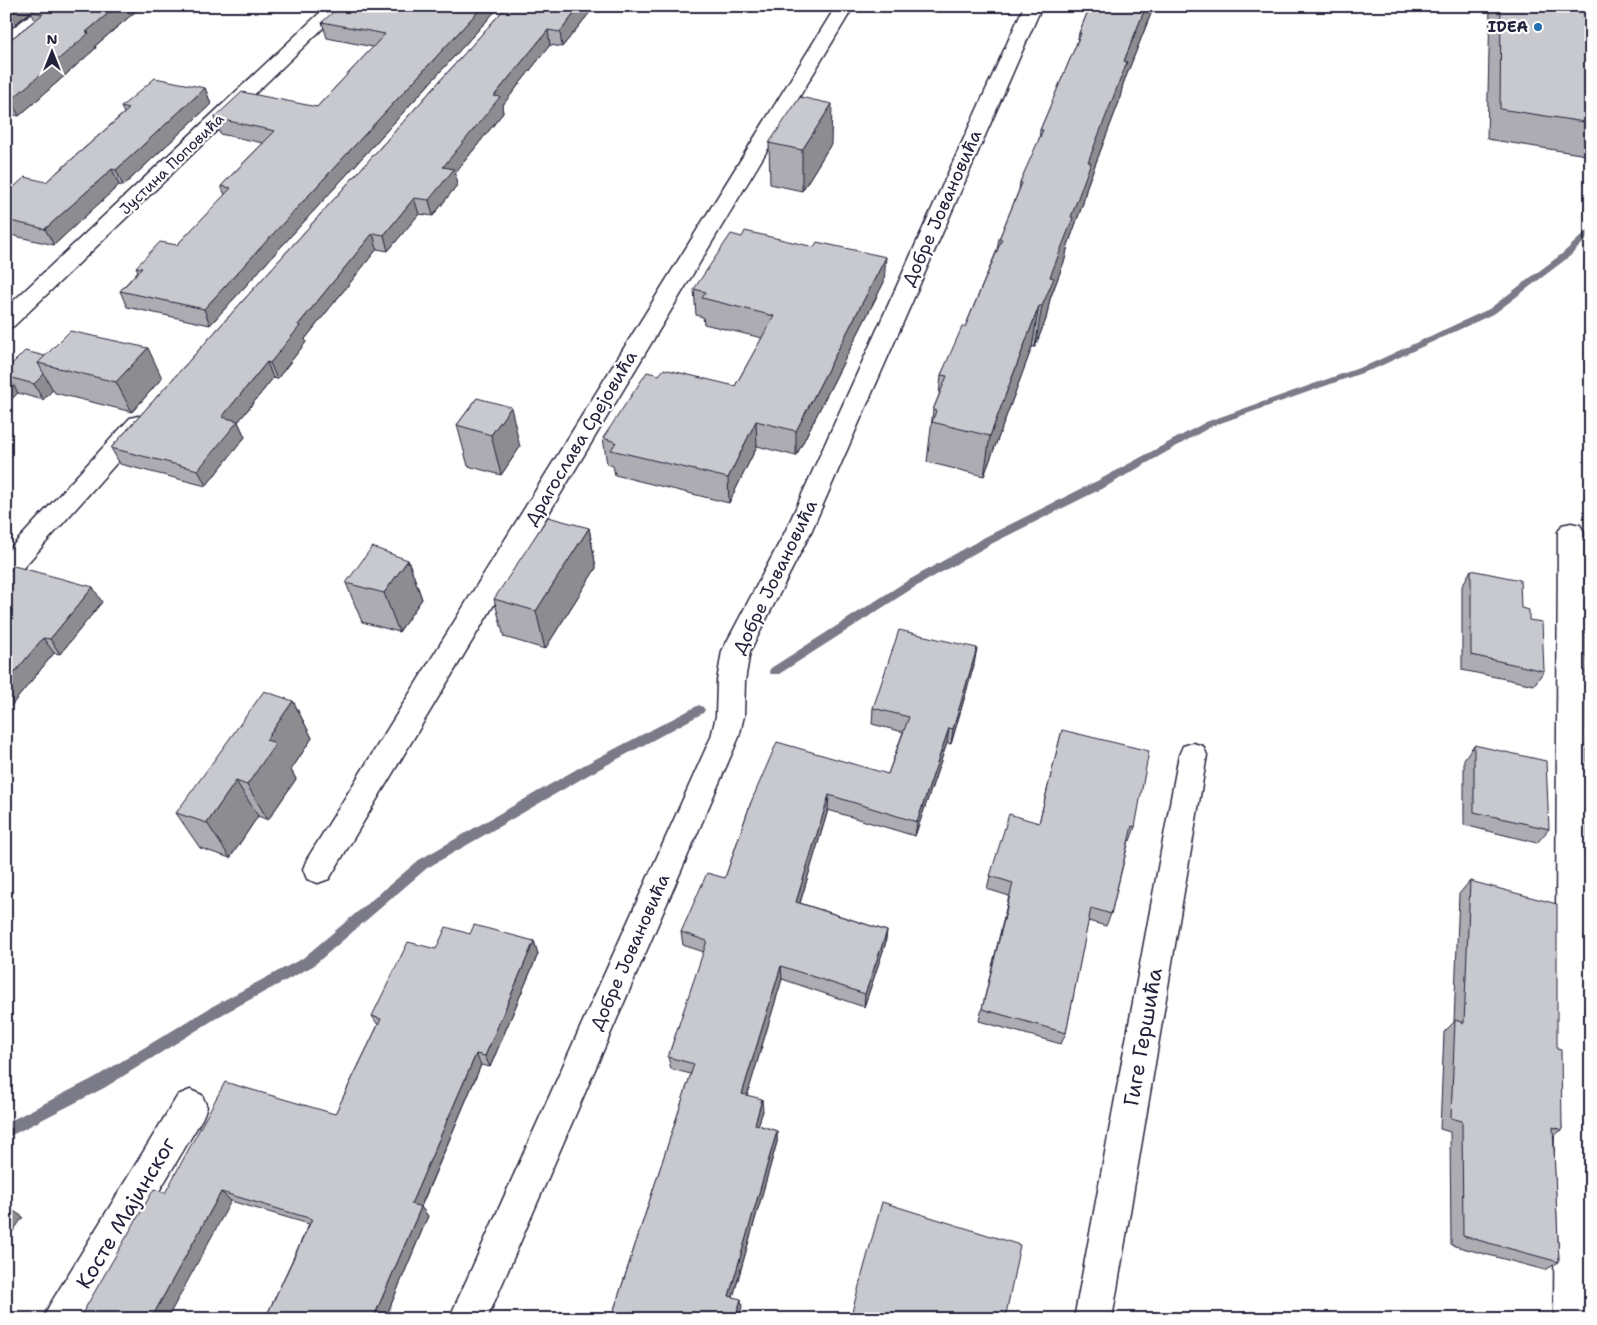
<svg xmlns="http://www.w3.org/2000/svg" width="1597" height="1325" font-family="'Shantell Sans',sans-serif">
<rect width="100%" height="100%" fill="#fff"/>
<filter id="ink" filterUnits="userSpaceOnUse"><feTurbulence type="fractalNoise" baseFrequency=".02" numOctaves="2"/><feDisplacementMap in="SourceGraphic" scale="10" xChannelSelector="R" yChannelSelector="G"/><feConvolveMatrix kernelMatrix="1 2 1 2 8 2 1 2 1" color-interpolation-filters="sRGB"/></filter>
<g filter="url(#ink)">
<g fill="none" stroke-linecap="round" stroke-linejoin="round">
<path fill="#7a7a88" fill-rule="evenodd" d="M 1591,227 L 1591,235 L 1569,257 L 1495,313 L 1376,368 L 1212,426 L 1107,486 L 993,543 L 910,590 L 779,674 L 771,674 L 769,671 L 771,668 L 902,584 L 985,537 L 1099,480 L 1206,422 L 1370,364 L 1489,309 L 1563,253 Z
M 699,705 L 703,707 L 705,710 L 703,713 L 590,774 L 427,868 L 313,966 L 223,1014 L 104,1088 L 6,1138 L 6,1123 L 94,1078 L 213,1006 L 303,958 L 419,860 L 582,766 Z"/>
<g stroke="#22223b" stroke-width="3">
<path id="minor" d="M 42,6 L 62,6 L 12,46 L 6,47 L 6,33 Z
M 327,6 L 346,6 L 14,326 L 6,328 L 6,308 Z
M 836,6 L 854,6 L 329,879 L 318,883 L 307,879 L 303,869 L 307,859 Z
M 1024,6 L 1042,6 L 811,532 L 750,651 L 745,681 L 744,716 L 739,737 L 487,1319 L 449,1319 L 711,737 L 716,716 L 717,681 L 722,651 L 785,532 Z
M 138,416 L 146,418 L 150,424 L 146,430 L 15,577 L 6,580 L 6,553 L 130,418 Z
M 1571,523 L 1580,525 L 1584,532 L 1591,1319 L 1554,1319 L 1558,532 L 1562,525 Z
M 1193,743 L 1203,746 L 1207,755 L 1112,1319 L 1074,1319 L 1179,755 L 1183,746 Z
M 190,1090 L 202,1095 L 207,1107 L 202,1119 L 83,1319 L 43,1319 L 49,1306 L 178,1095 Z"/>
</g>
<use href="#minor" fill="#fff" fill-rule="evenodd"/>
</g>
<path fill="#acacb2" stroke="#22223b" d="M 6,6 L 142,6 L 95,46 L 96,48 L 19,116 L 6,113 L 6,43 L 35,20 L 31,12 L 32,11 L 16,23 L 6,22 Z
M 500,6 L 210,325 L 127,307 L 120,291 L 138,271 L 136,267 L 177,245 L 225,195 L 221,186 L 263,143 L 220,134 L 214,118 L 317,107 L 373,47 L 327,38 L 322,22 Z
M 507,6 L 595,6 L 562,47 L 550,45 L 502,106 L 503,113 L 455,173 L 457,185 L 433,216 L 419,214 L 388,251 L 377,249 L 305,339 L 306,342 L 277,379 L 273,378 L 238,422 L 245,437 L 206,486 L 120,464 L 111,448 Z
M 1090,6 L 1154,6 L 1123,84 L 1119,102 L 1087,186 L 1083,203 L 1068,245 L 1065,259 L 1050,299 L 1046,319 L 1035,347 L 1032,347 L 984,476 L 927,462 L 933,410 L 939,395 L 941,375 L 965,327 L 997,250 L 999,239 L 1019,190 L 1020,182 L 1039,141 L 1040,130 L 1077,43 L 1079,33 Z
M 1490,6 L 1591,6 L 1591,147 L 1586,155 L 1487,139 Z
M 205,88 L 211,104 L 123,186 L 119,185 L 54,245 L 6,234 L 6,194 L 46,182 L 124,113 L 121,107 Z
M 769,143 L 831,144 L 802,191 L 770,184 Z
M 884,282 L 796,456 L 757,446 L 729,503 L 615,475 L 613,466 L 607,464 L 603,438 L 659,375 L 735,386 L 762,338 L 704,324 L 703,317 L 696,315 L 694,289 Z
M 45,356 L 162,378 L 132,412 L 55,393 L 53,390 L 43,400 L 18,393 L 6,405 L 6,363 L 11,365 Z
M 477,398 L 520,447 L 501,475 L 468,466 L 457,425 Z
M 1591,464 L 1591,490 L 1589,467 Z
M 589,528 L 596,568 L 545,649 L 504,637 L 494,599 Z
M 408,560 L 422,599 L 399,632 L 362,622 L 346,583 Z
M 1471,570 L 1521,608 L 1529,620 L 1544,671 L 1534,685 L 1462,670 L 1462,586 Z
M 6,574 L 102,602 L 60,654 L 54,653 L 6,712 Z
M 974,665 L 951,744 L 947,743 L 915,836 L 828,810 L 800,903 L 887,931 L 885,945 L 864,1007 L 782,979 L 747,1095 L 763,1111 L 758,1125 L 777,1131 L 777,1142 L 733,1297 L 742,1307 L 611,1319 L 691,1074 L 671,1069 L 668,1057 L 704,952 L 683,945 L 681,932 L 725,878 L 751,802 L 888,774 L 903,732 L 872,724 L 873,708 Z
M 293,701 L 312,738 L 291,770 L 296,779 L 268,820 L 258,816 L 230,858 L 200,848 L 176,813 Z
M 1062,730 L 1135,827 L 1130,841 L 1129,840 L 1111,914 L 1106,926 L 1088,921 L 1066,1033 L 1061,1044 L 979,1021 L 1009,896 L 987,889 L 990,876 L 1039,823 Z
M 1474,745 L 1549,829 L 1537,843 L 1464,825 L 1464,759 Z
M 1470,881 L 1557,1049 L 1562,1130 L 1553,1136 L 1559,1262 L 1545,1270 L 1451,1245 L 1450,1132 L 1440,1129 L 1444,1032 L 1454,1022 L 1459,894 Z
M 470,934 L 534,941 L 538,954 L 490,1067 L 481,1065 L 421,1207 L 428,1216 L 385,1319 L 265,1319 L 309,1224 L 231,1201 L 165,1193 L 335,1114 L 378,1025 L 372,1016 L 436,949 Z"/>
<path fill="#8c8c91" stroke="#22223b" d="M 11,6 L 39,6 L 16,23 L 9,8 Z
M 117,6 L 142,6 L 95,46 L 96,48 L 19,116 L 11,100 L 86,32 Z
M 483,6 L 500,6 L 210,325 L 204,309 Z
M 580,6 L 595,6 L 562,47 L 560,32 Z
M 1146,6 L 1154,6 L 1123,84 L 1119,102 L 1087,186 L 1083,203 L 1068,245 L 1065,259 L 1050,299 L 1046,319 L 1035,347 L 1042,306 L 1050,277 L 1071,217 L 1088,162 L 1124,61 Z
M 548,30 L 550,45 L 502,106 L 503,113 L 455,173 L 457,185 L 433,216 L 429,200 L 443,167 L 494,96 Z
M 205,88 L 211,104 L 123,186 L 116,170 Z
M 832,104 L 831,144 L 802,191 L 802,150 Z
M 112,169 L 119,185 L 54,245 L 45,229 Z
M 414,198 L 419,214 L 388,251 L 384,235 Z
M 373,233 L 377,249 L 305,339 L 306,342 L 277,379 L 270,363 L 298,325 Z
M 886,257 L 884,282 L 796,456 L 796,431 Z
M 1039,306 L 1032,347 L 984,476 L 990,436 Z
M 148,348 L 162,378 L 132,412 L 116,382 Z
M 267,362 L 273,378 L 238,422 L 245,437 L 206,486 L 198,470 L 222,417 Z
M 44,374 L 53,390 L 43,400 L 34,384 Z
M 9,377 L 18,393 L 6,405 L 6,380 Z
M 511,407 L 520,447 L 501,475 L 491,435 Z
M 756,421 L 757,446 L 729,503 L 728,478 Z
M 589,528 L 596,568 L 545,649 L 536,611 Z
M 408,560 L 422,599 L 399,632 L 384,593 Z
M 93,587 L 102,602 L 60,654 L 50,639 Z
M 43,638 L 54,653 L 6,712 L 6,683 Z
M 977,648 L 974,665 L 951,744 L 953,729 Z
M 293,701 L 312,738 L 291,770 L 296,779 L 268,820 L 247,785 L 266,740 Z
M 949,728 L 947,743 L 915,836 L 917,822 Z
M 236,781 L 258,816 L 230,858 L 207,823 Z
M 829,795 L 828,810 L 796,916 L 796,902 Z
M 887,931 L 885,945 L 864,1007 L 865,994 Z
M 534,941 L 538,954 L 490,1067 L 485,1056 Z
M 781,966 L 782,979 L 744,1106 L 742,1094 Z
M 476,1054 L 481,1065 L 418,1213 L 411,1204 Z
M 762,1099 L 763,1111 L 755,1135 L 755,1124 Z
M 777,1131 L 777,1142 L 731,1304 L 729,1296 Z
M 221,1192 L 231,1201 L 167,1319 L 155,1319 L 152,1317 Z
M 6,1206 L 23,1217 L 6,1241 Z
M 421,1207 L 428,1216 L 385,1319 L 373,1319 Z
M 741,1299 L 742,1307 L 739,1319 L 735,1319 Z"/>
<path fill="#c8c8cf" stroke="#22223b" d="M 38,6 L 117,6 L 86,32 L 89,33 L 11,100 L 6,99 L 6,43 L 43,14 L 31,12 Z
M 340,6 L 483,6 L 204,309 L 120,291 L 142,268 L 136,267 L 160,242 L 177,245 L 231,188 L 221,186 L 275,131 L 214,118 L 242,92 L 317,107 L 385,34 L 322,22 Z
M 507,6 L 580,6 L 560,32 L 548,30 L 494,96 L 500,97 L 443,167 L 454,169 L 429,200 L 414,198 L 384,235 L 373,233 L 298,325 L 300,326 L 270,363 L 267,362 L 222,417 L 238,421 L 198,470 L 111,448 Z
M 1090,6 L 1146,6 L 1124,61 L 1127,62 L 1088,162 L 1091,162 L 1071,217 L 1073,218 L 1050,277 L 1054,278 L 1042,306 L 1039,306 L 990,436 L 932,422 L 936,411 L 933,410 L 947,376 L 941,375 L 962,327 L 965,327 L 1002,239 L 999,239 L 1022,183 L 1020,182 L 1043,130 L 1040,130 L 1081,33 L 1079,33 Z
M 1501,6 L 1591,6 L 1591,123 L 1500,109 Z
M 155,78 L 205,88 L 116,170 L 112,169 L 45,229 L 6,220 L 6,194 L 25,177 L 46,182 L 129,109 L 121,107 Z
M 800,97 L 832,104 L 802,150 L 769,143 Z
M 745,231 L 814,247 L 817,242 L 886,257 L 796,431 L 756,421 L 728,478 L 611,450 L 616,442 L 603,438 L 647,372 L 659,375 L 664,369 L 735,386 L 774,316 L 702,298 L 706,292 L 694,289 L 731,234 L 742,237 Z
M 70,331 L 148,348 L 116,382 L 38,363 Z
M 25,351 L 45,356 L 38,363 L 44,374 L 34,384 L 9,377 L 6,380 L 6,363 L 11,365 Z
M 477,398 L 511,407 L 491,435 L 457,425 Z
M 548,517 L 589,528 L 536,611 L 494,599 Z
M 372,547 L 408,560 L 384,593 L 346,583 Z
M 14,566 L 93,587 L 50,639 L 43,638 L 6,683 L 6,574 Z
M 1471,570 L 1520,580 L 1521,608 L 1529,610 L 1529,620 L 1542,622 L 1544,671 L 1471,655 Z
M 899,630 L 977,648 L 953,729 L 949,728 L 917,822 L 829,795 L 796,902 L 887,931 L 865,994 L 781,966 L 742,1094 L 762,1099 L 755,1124 L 777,1131 L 729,1296 L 741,1299 L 735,1319 L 611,1319 L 694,1064 L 668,1057 L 707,941 L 681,932 L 707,873 L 725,878 L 751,802 L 777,742 L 888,774 L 909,717 L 873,708 Z
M 264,691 L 293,701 L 266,740 L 276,743 L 247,785 L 236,781 L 207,823 L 176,813 Z
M 1062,730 L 1149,751 L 1135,827 L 1132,826 L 1111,914 L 1091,908 L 1066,1033 L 982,1009 L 1013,883 L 990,876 L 1009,814 L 1039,823 Z
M 1474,745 L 1546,761 L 1549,829 L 1474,812 Z
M 1470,881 L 1557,904 L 1557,1049 L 1561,1050 L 1562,1130 L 1553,1127 L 1559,1262 L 1463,1236 L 1462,1121 L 1451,1118 L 1455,1020 L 1464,1023 Z
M 474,925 L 534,941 L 485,1056 L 476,1054 L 411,1204 L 421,1207 L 373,1319 L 265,1319 L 312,1219 L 221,1192 L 152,1317 L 158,1319 L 79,1319 L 154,1189 L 165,1193 L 225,1082 L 335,1114 L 381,1019 L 372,1016 L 408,942 L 436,949 L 446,927 L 470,934 Z
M 882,1202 L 1020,1245 L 1005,1319 L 850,1319 Z"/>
</g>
<circle fill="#1f6fb2" stroke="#fff" stroke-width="2" cx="1538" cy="27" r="5"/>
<g text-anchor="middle" stroke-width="4.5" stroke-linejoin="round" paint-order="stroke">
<g font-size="15" font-weight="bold" fill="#22223b" stroke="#fff" text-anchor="end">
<text x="1528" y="32">IDEA</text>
</g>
<g font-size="15" fill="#22223b" stroke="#fff">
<text transform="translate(172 164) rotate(-44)" y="5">Јустина Поповића</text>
</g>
<g font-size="18" fill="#22223b" stroke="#fff">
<text transform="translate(942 208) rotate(-66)" y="6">Добре Јовановића</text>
<text transform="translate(581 438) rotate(-59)" y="6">Драгослава Срејовића</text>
<text transform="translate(775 577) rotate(-64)" y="6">Добре Јовановића</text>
<text transform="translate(630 952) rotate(-66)" y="6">Добре Јовановића</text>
</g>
<g font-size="21" fill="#22223b" stroke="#fff">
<text transform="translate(1143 1037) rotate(-80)" y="7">Гиге Гершића</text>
<text transform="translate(126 1213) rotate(-59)" y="7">Косте Мајинског</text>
</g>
</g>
<rect width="1597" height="1325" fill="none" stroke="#fff" stroke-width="25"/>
<rect x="12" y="12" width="1572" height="1300" fill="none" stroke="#22223b" stroke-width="2" filter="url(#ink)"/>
<g transform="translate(52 52)" stroke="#ffffff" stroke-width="4" paint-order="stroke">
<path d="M0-4L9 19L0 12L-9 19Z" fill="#22223b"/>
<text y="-8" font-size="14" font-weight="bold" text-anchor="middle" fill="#22223b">N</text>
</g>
</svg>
